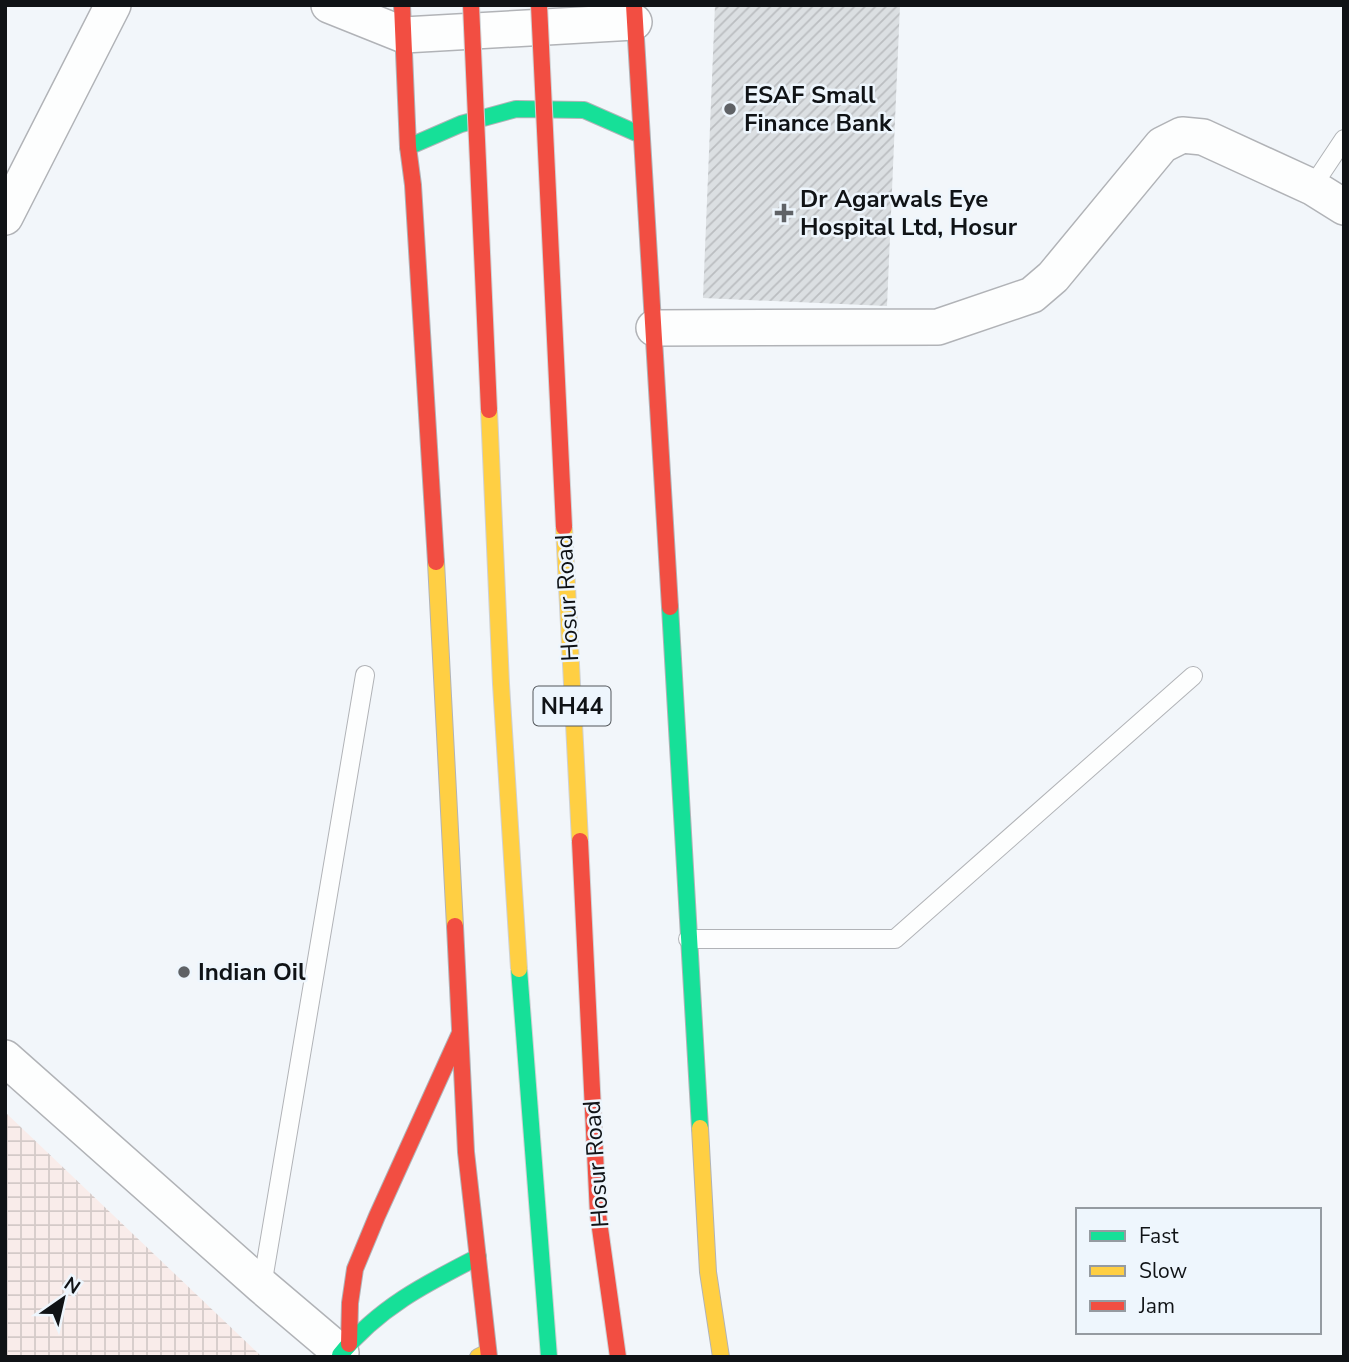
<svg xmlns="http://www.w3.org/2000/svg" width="1349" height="1362" font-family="'Nunito Sans',sans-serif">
<defs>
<pattern id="industrial-grid" width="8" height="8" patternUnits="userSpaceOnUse" patternTransform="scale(1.75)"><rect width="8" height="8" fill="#f9ecea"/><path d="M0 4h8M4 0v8" fill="none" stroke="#d4cac8"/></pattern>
<pattern id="building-hatch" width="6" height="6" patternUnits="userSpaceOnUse" patternTransform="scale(1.75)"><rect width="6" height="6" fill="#dbdfe2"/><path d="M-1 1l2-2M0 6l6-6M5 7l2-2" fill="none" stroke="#bbbec1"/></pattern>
</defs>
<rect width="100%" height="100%" fill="#f2f6fa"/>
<path fill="url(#industrial-grid)" d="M 5,1112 L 262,1357 L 263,1357 L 5,1357 Z"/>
<path fill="url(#building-hatch)" d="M 715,5 L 900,5 L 887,306 L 703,298 Z"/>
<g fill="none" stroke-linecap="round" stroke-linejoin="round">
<g stroke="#b1b3b7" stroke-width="20">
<path id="lane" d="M 1312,187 L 1344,139
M 688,939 L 895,939 L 1193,676
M 262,1286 L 365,675"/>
</g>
<g stroke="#b1b3b7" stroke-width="38">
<path id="street" d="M 329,5 L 404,35 L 634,22
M 5,217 L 113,5
M 654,328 L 938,327 L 1032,295 L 1053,277 L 1162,145 L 1182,135 L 1203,137 L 1312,187 L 1344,207
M 5,1058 L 262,1286 L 341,1353"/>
</g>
<g stroke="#b1b3b7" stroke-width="18">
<path id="fast" d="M 408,147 L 461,124 L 516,109 L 584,110 L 641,135
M 670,607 L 700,1128
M 340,1355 C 378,1308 425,1284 478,1257"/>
</g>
<g stroke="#b1b3b7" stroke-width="18">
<path id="slow" d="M 436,562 L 455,926
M 700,1128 L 708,1272 L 721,1357
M 478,1357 L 488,1352"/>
</g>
<g stroke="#b1b3b7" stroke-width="18">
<path id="jam" d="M 402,5 L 408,147 L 413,185 L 436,562
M 634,5 L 670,607
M 455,926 L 466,1152 L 489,1357
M 349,1344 L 350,1303 L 355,1269 L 377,1216 L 460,1033"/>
</g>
<use href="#lane" stroke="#fdfefe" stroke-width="18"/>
<use href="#street" stroke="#fdfefe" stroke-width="35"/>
<use href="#fast" stroke="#16e098" stroke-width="16"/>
<use href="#slow" stroke="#ffcf43" stroke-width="16"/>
<use href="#jam" stroke="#f24e42" stroke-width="16"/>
<g stroke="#cfd1d3" stroke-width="18" stroke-linecap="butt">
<path id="fast-bridge" d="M 519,969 L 549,1357"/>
</g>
<g stroke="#cfd1d3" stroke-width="18" stroke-linecap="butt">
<path id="slow-bridge" d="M 489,410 L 501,684 L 519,969
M 564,527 L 580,841"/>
</g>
<g stroke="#cfd1d3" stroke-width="18" stroke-linecap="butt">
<path id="jam-bridge" d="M 471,5 L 489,410
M 539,5 L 564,527
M 580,841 L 598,1214 L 618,1357"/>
</g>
<use href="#fast-bridge" stroke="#16e098" stroke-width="16"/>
<use href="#slow-bridge" stroke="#ffcf43" stroke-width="16"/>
<use href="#jam-bridge" stroke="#f24e42" stroke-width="16"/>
</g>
<g fill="#5f6266" stroke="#eef6fd" stroke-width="2.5">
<circle cx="730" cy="109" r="7"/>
<path d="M780.5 202.5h7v7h7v7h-7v7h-7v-7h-7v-7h7z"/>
<circle cx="184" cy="972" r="7"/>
</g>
<g text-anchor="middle" stroke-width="5" stroke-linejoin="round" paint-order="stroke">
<rect fill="#eef6fd" stroke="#53575b" stroke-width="2" x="533.5" y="686.5" width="77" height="39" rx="5"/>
<g font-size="23" font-weight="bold" fill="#101316">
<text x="572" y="714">NH44</text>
</g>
<g font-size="24" font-weight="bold" fill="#101316" stroke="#eef6fd" text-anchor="start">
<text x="744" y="103">ESAF Small<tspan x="744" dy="28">Finance Bank</tspan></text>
<text x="800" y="207">Dr Agarwals Eye<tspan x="800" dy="28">Hospital Ltd, Hosur</tspan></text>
<text x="198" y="980">Indian Oil</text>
</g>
<g font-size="24" fill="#101316" stroke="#eef6fd">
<text transform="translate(567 598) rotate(-93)" y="8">Hosur Road</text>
<text transform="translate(596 1164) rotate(-94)" y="8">Hosur Road</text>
</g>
</g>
<rect width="1349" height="1362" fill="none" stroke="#101316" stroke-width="14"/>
<rect x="1076" y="1208" width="245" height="126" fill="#eef6fd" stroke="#959ba1" stroke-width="2"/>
<rect x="1090" y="1231" width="35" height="10" fill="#16e098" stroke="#959ba1" stroke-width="2"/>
<text x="1139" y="1243" font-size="21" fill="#101316">Fast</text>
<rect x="1090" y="1266" width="35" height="10" fill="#ffcf43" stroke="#959ba1" stroke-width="2"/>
<text x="1139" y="1278" font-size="21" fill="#101316">Slow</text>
<rect x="1090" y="1301" width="35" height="10" fill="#f24e42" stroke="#959ba1" stroke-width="2"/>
<text x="1139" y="1313" font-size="21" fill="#101316">Jam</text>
<g transform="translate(63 1299) rotate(34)" stroke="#eef6fd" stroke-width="5" paint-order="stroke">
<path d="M0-5L12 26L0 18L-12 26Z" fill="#101316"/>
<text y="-10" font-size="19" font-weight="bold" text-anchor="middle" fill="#101316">N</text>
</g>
</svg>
